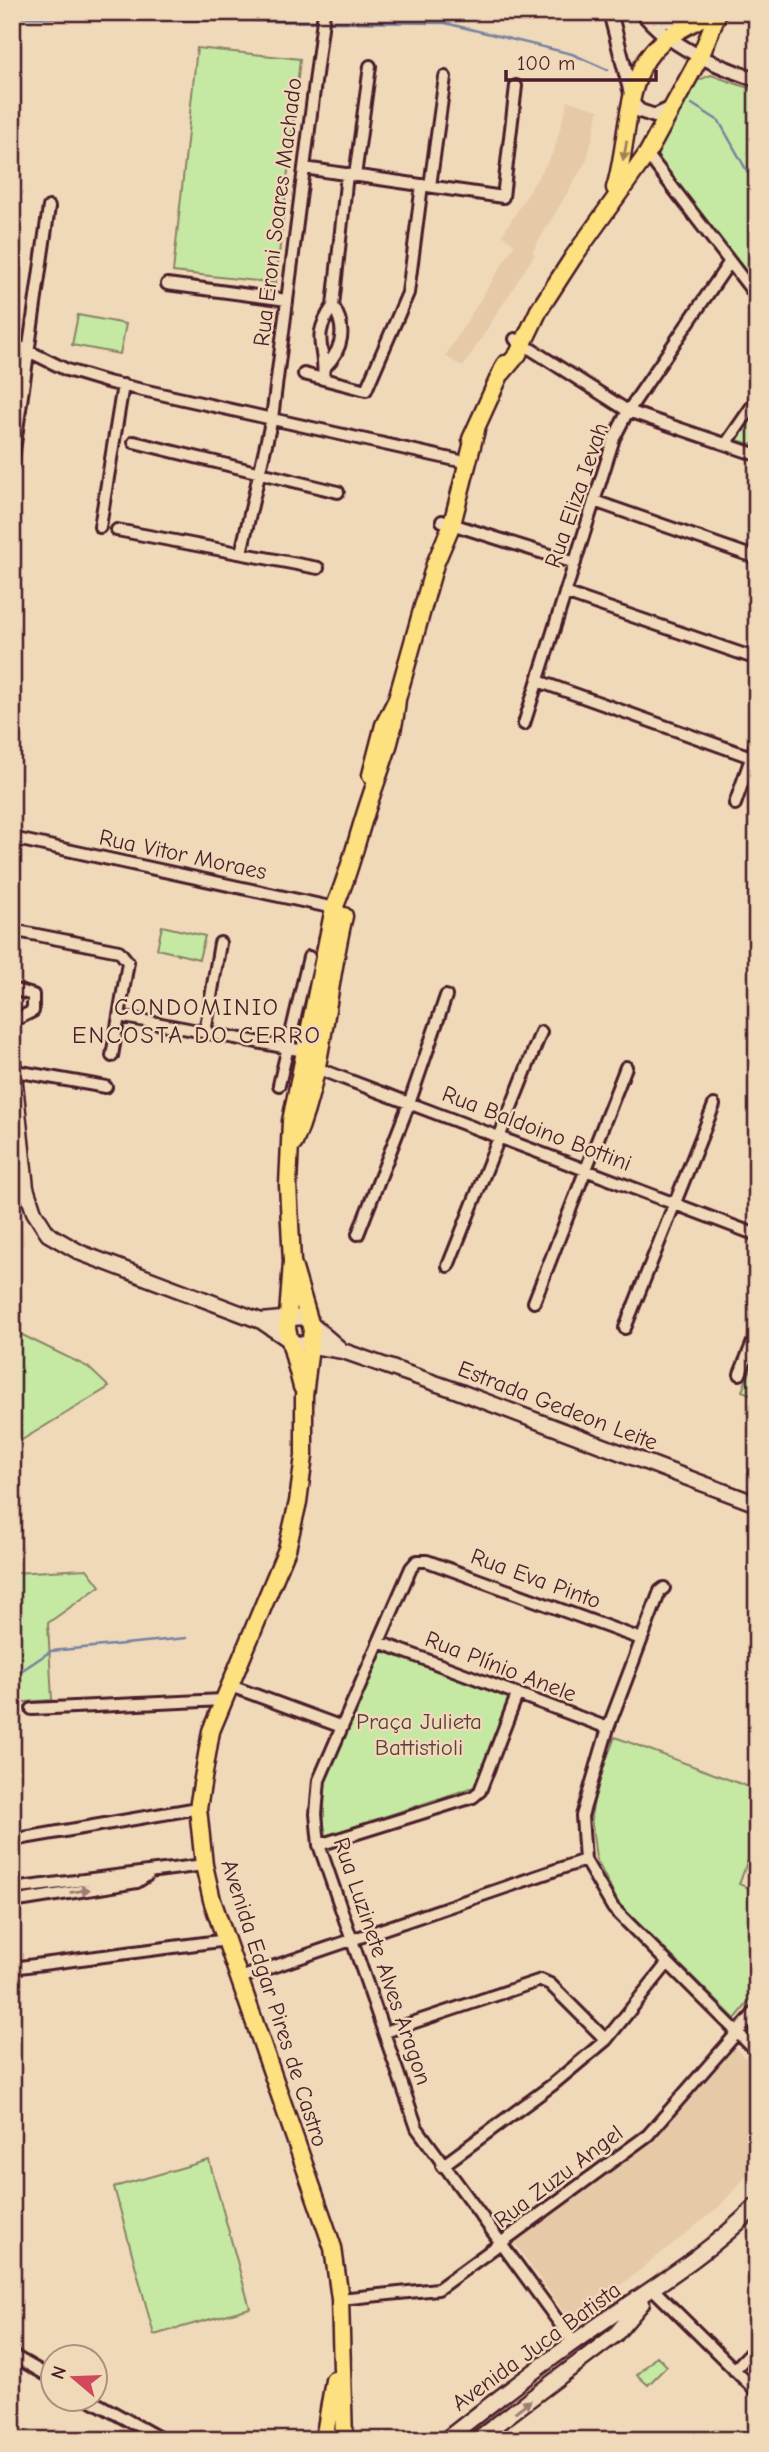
<svg xmlns="http://www.w3.org/2000/svg" width="769" height="2452" font-family="'Comic Neue',sans-serif">
<rect width="100%" height="100%" fill="#f0d9b9"/>
<filter id="ink" filterUnits="userSpaceOnUse"><feTurbulence type="fractalNoise" baseFrequency=".0143" numOctaves="2"/><feDisplacementMap in="SourceGraphic" scale="14" xChannelSelector="R" yChannelSelector="G"/><feConvolveMatrix kernelMatrix="1 2 1 2 8 2 1 2 1" color-interpolation-filters="sRGB"/></filter>
<g filter="url(#ink)">
<path fill="#e6caa8" d="M 568,101 L 599,110 L 587,160 L 532,252 L 535,254 L 463,367 L 445,356 L 515,244 L 502,235 L 553,153 Z
M 12,1186 L 15,1187 L 25,1245 L 12,1241 Z
M 734,2047 L 757,2069 L 757,2164 L 718,2208 L 572,2324 L 513,2241 L 651,2139 Z"/>
<path fill="#c5e8a2" stroke="#888466" stroke-width="2" d="M 197,48 L 300,59 L 276,283 L 173,272 Z
M 711,75 L 757,91 L 757,285 L 652,151 L 689,84 Z
M 78,315 L 126,324 L 120,354 L 72,345 Z
M 757,410 L 757,446 L 737,440 Z
M 162,926 L 205,936 L 199,959 L 157,949 Z
M 12,1330 L 88,1367 L 109,1387 L 12,1446 Z
M 757,1354 L 757,1397 L 742,1391 Z
M 87,1569 L 100,1586 L 48,1623 L 52,1700 L 12,1703 L 12,1573 Z
M 383,1648 L 511,1697 L 477,1786 L 323,1837 L 325,1781 Z
M 615,1737 L 757,1790 L 757,1837 L 739,1884 L 757,1891 L 757,1992 L 735,2019 L 619,1904 L 596,1859 L 591,1816 L 598,1781 Z
M 209,2160 L 250,2308 L 154,2335 L 114,2187 Z
M 657,2356 L 667,2366 L 648,2385 L 637,2375 Z"/>
<g fill="none" stroke-linecap="round" stroke-linejoin="round">
<path stroke="#7682a1" stroke-width="2.5" d="M 12,17 L 320,22
M 327,22 L 445,23 L 572,54 L 608,70
M 692,104 L 719,121 L 757,189
M 12,1677 L 51,1651 L 187,1638"/>
<g stroke="#4a1f2b" stroke-width="16">
<path id="minor" d="M 647,154 L 757,297
M 304,168 L 503,197 L 516,86
M 355,176 L 370,66
M 430,186 L 445,77
M 167,284 L 287,300
M 515,339 L 628,411 L 757,455
M 12,343 L 67,370 L 107,382 L 469,463
M 325,367 C 343,349 347,328 333,306
M 304,374 L 366,390 L 408,293 L 422,185
M 323,379 C 327,346 309,341 333,306 L 347,174
M 134,442 L 338,492
M 726,444 L 757,399
M 12,465 L 49,207
M 594,501 L 757,558
M 442,521 L 575,563
M 100,527 L 123,385
M 117,530 L 318,568
M 241,553 L 272,418 L 324,12
M 565,593 L 757,659
M 538,681 L 751,757
M 524,724 L 614,438 L 628,411 L 729,263
M 735,804 L 757,741
M 12,838 L 339,909
M 12,930 L 119,951 L 128,962 L 119,1016 L 304,1051
M 12,989 L 33,995 L 33,1011 L 21,1017
M 205,1033 L 220,943
M 112,1056 L 119,1016
M 311,1066 L 757,1235
M 15,1071 L 106,1087
M 279,1085 L 309,957
M 358,1234 L 410,1101 L 446,996
M 448,1266 L 541,1032
M 534,1302 L 626,1067
M 625,1328 L 714,1105
M 740,1374 L 757,1332
M 664,1588 L 660,1591 L 608,1728 L 582,1816 L 585,1860 L 613,1908 L 757,2052
M 379,1642 L 608,1728
M 228,1685 L 342,1727
M 32,1709 L 223,1700
M 12,1840 L 198,1808
M 319,1845 L 473,1797 L 480,1791 L 517,1695
M 12,1889 L 204,1865
M 12,1902 L 137,1882 L 149,1874
M 12,1968 L 227,1940
M 240,1978 L 585,1860
M 385,2032 L 541,1980 L 550,1984 L 606,2040
M 442,2166 L 552,2085 L 606,2040 L 667,1964
M 654,2290 L 757,2392
M 340,2299 L 438,2289 L 648,2135 L 757,2010
M 574,2343 L 417,2128 L 319,1845 L 316,1814 L 319,1780 L 411,1568 L 417,1561 L 427,1561 L 641,1639
M 12,2355 L 52,2378
M 734,2370 L 757,2346
M 91,2400 L 163,2440"/>
</g>
<g stroke="#4a1f2b" stroke-width="18">
<path id="tertiary" d="M 610,12 L 634,105 L 640,111 L 655,116 L 672,108
M 642,12 C 668,46 717,66 757,80
M 647,15 L 661,21 L 690,22"/>
</g>
<g stroke="#4a1f2b" stroke-width="19">
<path id="secondary" d="M 12,1055 L 26,1188 L 34,1212 L 48,1234 L 81,1253 L 261,1321 L 294,1343 L 343,1351 L 455,1390 L 757,1504
M 261,1321 L 303,1317 L 339,1348
M 445,2440 C 497,2399 550,2358 604,2321 C 657,2285 712,2251 757,2205
M 476,2440 L 615,2335 L 642,2303"/>
</g>
<g stroke="#4a1f2b" stroke-width="21">
<path id="primary" d="M 615,188 C 628,147 625,83 652,52 C 667,33 692,25 711,12
M 502,373 L 518,354 L 539,310 L 574,256 L 647,154 L 701,55 L 718,12
M 471,439 L 505,364
M 371,775 L 384,725 L 397,699 L 435,564 L 452,524 L 476,430
M 294,1143 C 324,1072 326,990 344,916
M 292,1262 L 312,1330 L 304,1396 L 304,1456 L 298,1502 L 287,1549 L 211,1731 L 198,1808 L 204,1865 L 212,1900 L 333,2248 L 340,2299 L 344,2440
M 302,1387 L 287,1329 L 292,1262 L 288,1185 L 291,1121 L 334,908 C 348,877 355,846 365,815 C 377,775 394,741 397,699
M 324,2440 L 334,2380"/>
</g>
<use href="#minor" stroke="#f0d9b9" stroke-width="10"/>
<use href="#tertiary" stroke="#f0d9b9" stroke-width="12"/>
<use href="#secondary" stroke="#f0d9b9" stroke-width="14"/>
<use href="#primary" stroke="#fde080" stroke-width="16"/>
</g>
<defs><path id="oneway-solid" d="M-6-.8H1V-3.2L6.5 0L1 3.2V.8H-6Z" transform="scale(1.75)"/></defs>
<use fill="#a48056" href="#oneway-solid" transform="translate(625 151) rotate(100)"/>
<g fill="#9d7c72">
<use href="#oneway-solid" transform="translate(80 1891) rotate(-9)"/>
<use href="#oneway-solid" transform="translate(523 2406) rotate(-37)"/>
</g>
</g>
<g text-anchor="middle" stroke-width="5" stroke-linejoin="round" paint-order="stroke">
<g font-size="23" fill="#4a1f2b" stroke="#f0d9b9">
<text transform="translate(277 212) rotate(-83)" y="8">Rua Eroni Soares Machado</text>
<text transform="translate(576 495) rotate(-71)" y="8">Rua Eliza Ievah</text>
<text transform="translate(183 854) rotate(12)" y="8">Rua Vitor Moraes</text>
<text transform="translate(537 1128) rotate(21)" y="8">Rua Baldoino Bottini</text>
<text transform="translate(558 1405) rotate(21)" y="8">Estrada Gedeon Leite</text>
<text transform="translate(536 1578) rotate(20)" y="8">Rua Eva Pinto</text>
<text transform="translate(501 1666) rotate(21)" y="8">Rua Plínio Anele</text>
<text transform="translate(383 1961) rotate(71)" y="8">Rua Luzinete Alves Aragon</text>
<text transform="translate(275 2003) rotate(72)" y="8">Avenida Edgar Pires de Castro</text>
<text transform="translate(558 2176) rotate(-37)" y="8">Rua Zuzu Angel</text>
<text transform="translate(536 2346) rotate(-36)" y="8">Avenida Juca Batista</text>
</g>
<g font-size="23" fill="#5c3d3d" stroke="#f0d9b9">
<text x="419" y="1729">Praça Julieta<tspan x="419" dy="26">Battistioli</tspan></text>
</g>
<g font-size="24" letter-spacing="2" fill="#4a1f2b" stroke="#f0d9b9">
<text x="197" y="1015">CONDOMINIO<tspan x="197" dy="28">ENCOSTA DO CERRO</tspan></text>
</g>
</g>
<rect width="769" height="2452" fill="none" stroke="#f0d9b9" stroke-width="42"/>
<rect x="21" y="21" width="727" height="2410" fill="none" stroke="#4a1f2b" stroke-width="2.5" filter="url(#ink)"/>
<g transform="translate(74 2378) rotate(289)"><circle r="33" fill="#f0d9b9" stroke="#ae8f80" stroke-width="2"/>
<path d="M0-5L12 26L0 18L-12 26Z" fill="#d1495b"/>
<text y="-10" font-size="19" font-weight="bold" text-anchor="middle" fill="#4a1f2b">N</text>
</g>
<path d="M506 70v10h150v-10" fill="none" stroke="#4a1f2b" stroke-width="3.5"/>
<text x="517" y="70" font-size="21" fill="#4a1f2b" stroke="#f0d9b9" stroke-width="5" paint-order="stroke">100 m</text>
</svg>
